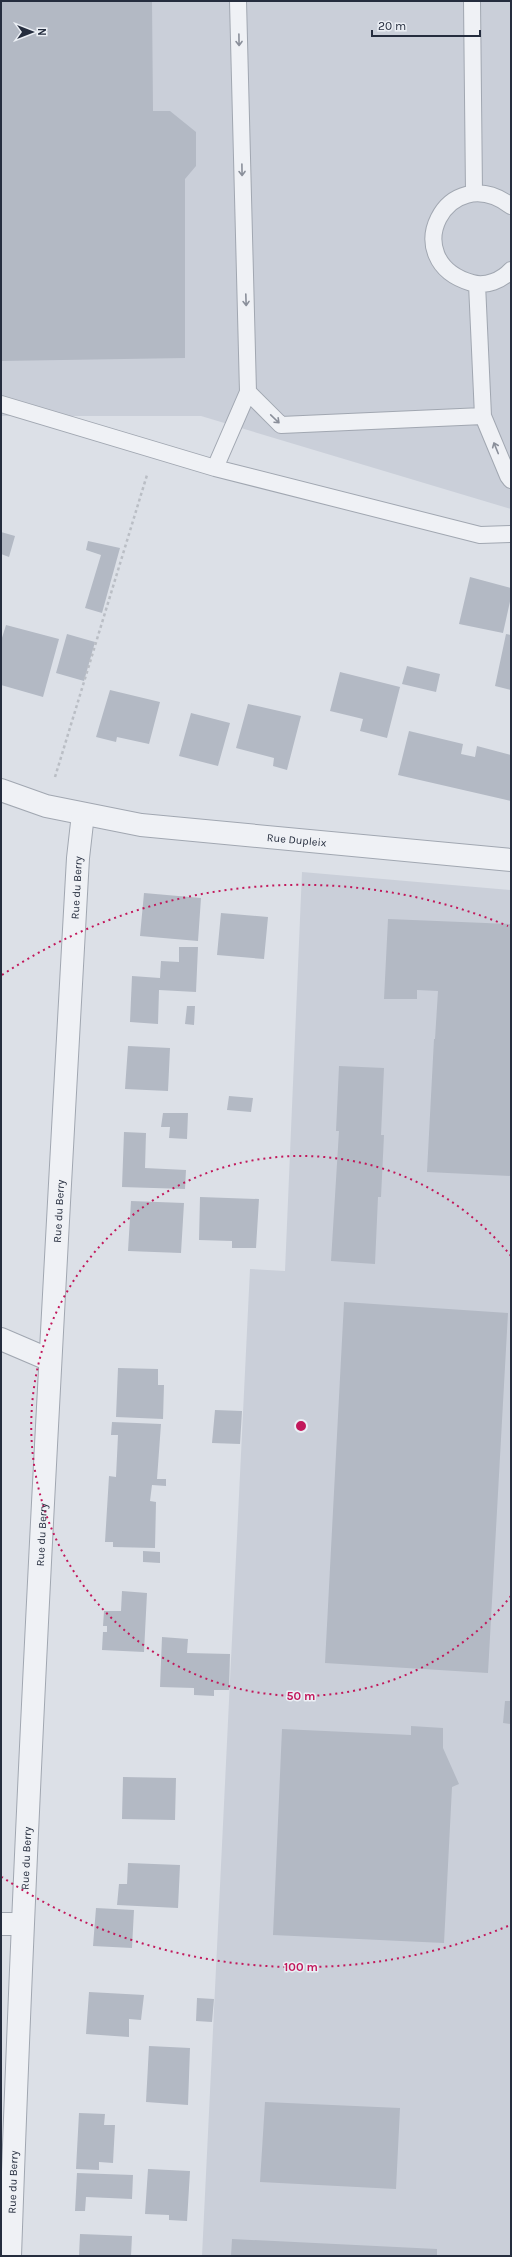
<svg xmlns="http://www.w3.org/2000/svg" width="512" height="2257" font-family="Karla,sans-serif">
<rect width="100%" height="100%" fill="#dce0e7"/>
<path fill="#cacfd9" d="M 1,1 L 511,1 L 511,509 L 201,416 L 1,416 Z
M 302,872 L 511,890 L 511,2256 L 202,2256 L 250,1269 L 285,1271 Z"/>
<path fill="#b3b9c4" d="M 1,1 L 152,1 L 153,111 L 170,111 L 196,132 L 196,166 L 185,179 L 185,358 L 1,361 Z
M 1,532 L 15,536 L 9,557 L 1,554 Z
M 88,541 L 120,548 L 102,613 L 85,608 L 101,555 L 86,550 Z
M 470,577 L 511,588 L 511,597 L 503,633 L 459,624 Z
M 6,625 L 59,639 L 43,697 L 1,685 L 1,641 Z
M 67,634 L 95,642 L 84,681 L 56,673 Z
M 506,634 L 511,635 L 511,690 L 495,686 Z
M 407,666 L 440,674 L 436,692 L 402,684 Z
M 340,672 L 400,687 L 387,738 L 360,731 L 363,719 L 330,711 Z
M 110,690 L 160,702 L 149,744 L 117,737 L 116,742 L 96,737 Z
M 248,704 L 301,716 L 287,770 L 273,766 L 274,758 L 236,748 Z
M 191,713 L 230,723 L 218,766 L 179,756 Z
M 409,731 L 463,744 L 461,754 L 475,757 L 477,746 L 511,755 L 511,801 L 398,775 Z
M 144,893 L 201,898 L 198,941 L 140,936 Z
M 221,913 L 268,917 L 264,959 L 217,955 Z
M 388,919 L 511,924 L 511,1176 L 427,1172 L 434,1039 L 435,1039 L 438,991 L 417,990 L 417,999 L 384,999 Z
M 179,947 L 198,947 L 196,992 L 159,990 L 158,1024 L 130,1022 L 132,976 L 160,978 L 161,961 L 179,962 Z
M 187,1006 L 195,1006 L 194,1025 L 185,1024 Z
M 128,1046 L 170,1048 L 168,1091 L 125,1089 Z
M 339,1066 L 384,1068 L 381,1135 L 384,1135 L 381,1197 L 378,1197 L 375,1264 L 331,1261 L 339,1131 L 336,1131 Z
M 229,1096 L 253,1098 L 251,1112 L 227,1110 Z
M 163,1113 L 188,1113 L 187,1139 L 169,1138 L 170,1127 L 161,1127 Z
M 124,1132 L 146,1133 L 145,1168 L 186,1170 L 185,1189 L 122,1187 Z
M 200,1197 L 259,1199 L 256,1248 L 232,1248 L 232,1241 L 199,1240 Z
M 131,1201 L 184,1203 L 181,1253 L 128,1251 Z
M 344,1302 L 508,1313 L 488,1673 L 325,1663 Z
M 118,1368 L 158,1369 L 158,1385 L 164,1385 L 163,1419 L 116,1417 Z
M 215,1410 L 242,1411 L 240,1444 L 212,1443 Z
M 112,1422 L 161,1424 L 157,1479 L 166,1479 L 166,1486 L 152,1485 L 150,1501 L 156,1502 L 155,1548 L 113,1547 L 113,1542 L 105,1542 L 109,1476 L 116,1477 L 118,1435 L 111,1435 Z
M 143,1551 L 160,1552 L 160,1563 L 143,1562 Z
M 122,1591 L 147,1593 L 144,1652 L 102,1650 L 103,1632 L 107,1632 L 107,1626 L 103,1626 L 104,1611 L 121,1611 Z
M 162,1637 L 188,1639 L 187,1653 L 230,1654 L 229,1690 L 214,1690 L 214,1696 L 194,1695 L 194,1688 L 160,1687 Z
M 505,1701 L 511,1701 L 511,1724 L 503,1723 Z
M 411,1726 L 443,1728 L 443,1748 L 459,1784 L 452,1787 L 444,1943 L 273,1935 L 282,1729 L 411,1735 Z
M 123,1777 L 176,1778 L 175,1820 L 122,1819 Z
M 128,1863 L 180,1865 L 178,1908 L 117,1905 L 119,1884 L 127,1884 Z
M 96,1908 L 134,1910 L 132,1948 L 93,1946 Z
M 89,1992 L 144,1995 L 141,2020 L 129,2019 L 129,2037 L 86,2034 Z
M 197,1998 L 214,1999 L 212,2022 L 196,2021 Z
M 149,2046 L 190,2048 L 188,2105 L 146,2102 Z
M 265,2102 L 400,2108 L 396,2189 L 260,2182 Z
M 79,2113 L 105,2114 L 104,2125 L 115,2125 L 113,2163 L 99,2162 L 99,2170 L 76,2169 Z
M 148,2169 L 190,2171 L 187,2221 L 169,2220 L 169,2215 L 145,2214 Z
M 77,2173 L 133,2175 L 132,2199 L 86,2197 L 85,2211 L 75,2211 Z
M 80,2234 L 132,2236 L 131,2256 L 79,2256 Z
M 232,2239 L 437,2249 L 437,2256 L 231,2256 Z"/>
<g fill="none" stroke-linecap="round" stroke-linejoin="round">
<g stroke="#a1a7b1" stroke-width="18">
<path id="lane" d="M 238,1 L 248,392 L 281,425 L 483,416
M 472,1 L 474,193
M 511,206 C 447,158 395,261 472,283 C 486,287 502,280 511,270
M 477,284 L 483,416 L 508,476 L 511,480
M 1,404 L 215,468 L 480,535 L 511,534
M 215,468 L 248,392"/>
</g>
<g stroke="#a1a7b1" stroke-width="24">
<g id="street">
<path id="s1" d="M 1,790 L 46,806 L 141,825 L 511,860"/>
<path d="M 1,1339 L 50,1360"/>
<path d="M 1,1924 L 22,1924"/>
<path id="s2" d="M 10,2256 C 26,1790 52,1324 78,858 L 83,814"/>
</g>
</g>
<path stroke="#babec5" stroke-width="2.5" stroke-dasharray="3 3" stroke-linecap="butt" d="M 55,777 L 147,475"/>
<use href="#lane" stroke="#eff1f5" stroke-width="16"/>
<use href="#street" stroke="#eff1f5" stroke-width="22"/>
</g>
<defs><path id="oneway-shaft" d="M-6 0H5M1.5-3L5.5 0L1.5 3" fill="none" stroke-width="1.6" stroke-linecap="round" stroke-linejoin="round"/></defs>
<g stroke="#8a8f9a">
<use href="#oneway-shaft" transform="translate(239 40) rotate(89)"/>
<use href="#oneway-shaft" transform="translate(242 170) rotate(89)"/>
<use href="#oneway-shaft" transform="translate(246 300) rotate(88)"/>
<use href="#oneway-shaft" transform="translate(275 419) rotate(44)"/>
<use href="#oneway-shaft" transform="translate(496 448) rotate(-112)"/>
</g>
<g fill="none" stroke="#c2185b" stroke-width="2" stroke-dasharray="2 4">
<path d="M511 1596A270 270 0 1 1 511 1256"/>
<path d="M508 1926A541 541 0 0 1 2 1877M2 975A541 541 0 0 1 508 926"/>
</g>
<g text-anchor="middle" stroke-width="3" stroke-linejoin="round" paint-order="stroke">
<g font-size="11" fill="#252d3e" stroke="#ebeff5">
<text dy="4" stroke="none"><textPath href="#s1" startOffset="301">Rue Dupleix</textPath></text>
<text dy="4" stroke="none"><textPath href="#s2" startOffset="1370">Rue du Berry</textPath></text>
<text dy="4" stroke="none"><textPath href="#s2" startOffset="1046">Rue du Berry</textPath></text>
<text dy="4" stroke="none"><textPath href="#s2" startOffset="722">Rue du Berry</textPath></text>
<text dy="4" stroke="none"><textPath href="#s2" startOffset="398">Rue du Berry</textPath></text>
<text dy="4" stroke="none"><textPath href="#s2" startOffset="74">Rue du Berry</textPath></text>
</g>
</g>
<circle cx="301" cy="1426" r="6" fill="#c2185b" stroke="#ebeff5" stroke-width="2"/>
<g font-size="12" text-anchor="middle" font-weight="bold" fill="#c2185b" stroke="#ebeff5" stroke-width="3" stroke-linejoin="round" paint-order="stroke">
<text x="301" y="1700">50 m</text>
<text x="301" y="1971">100 m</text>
</g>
<rect width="512" height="2257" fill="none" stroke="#252d3e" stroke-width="4"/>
<g transform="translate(32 32) rotate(90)" stroke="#ebeff5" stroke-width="3" paint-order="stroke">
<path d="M0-3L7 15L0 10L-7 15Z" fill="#252d3e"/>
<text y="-6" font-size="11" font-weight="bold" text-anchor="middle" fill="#252d3e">N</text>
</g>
<path d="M372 30v6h108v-6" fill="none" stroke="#252d3e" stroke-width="2"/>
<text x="378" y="30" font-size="12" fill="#252d3e" stroke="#ebeff5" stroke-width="3" paint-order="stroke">20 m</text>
</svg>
